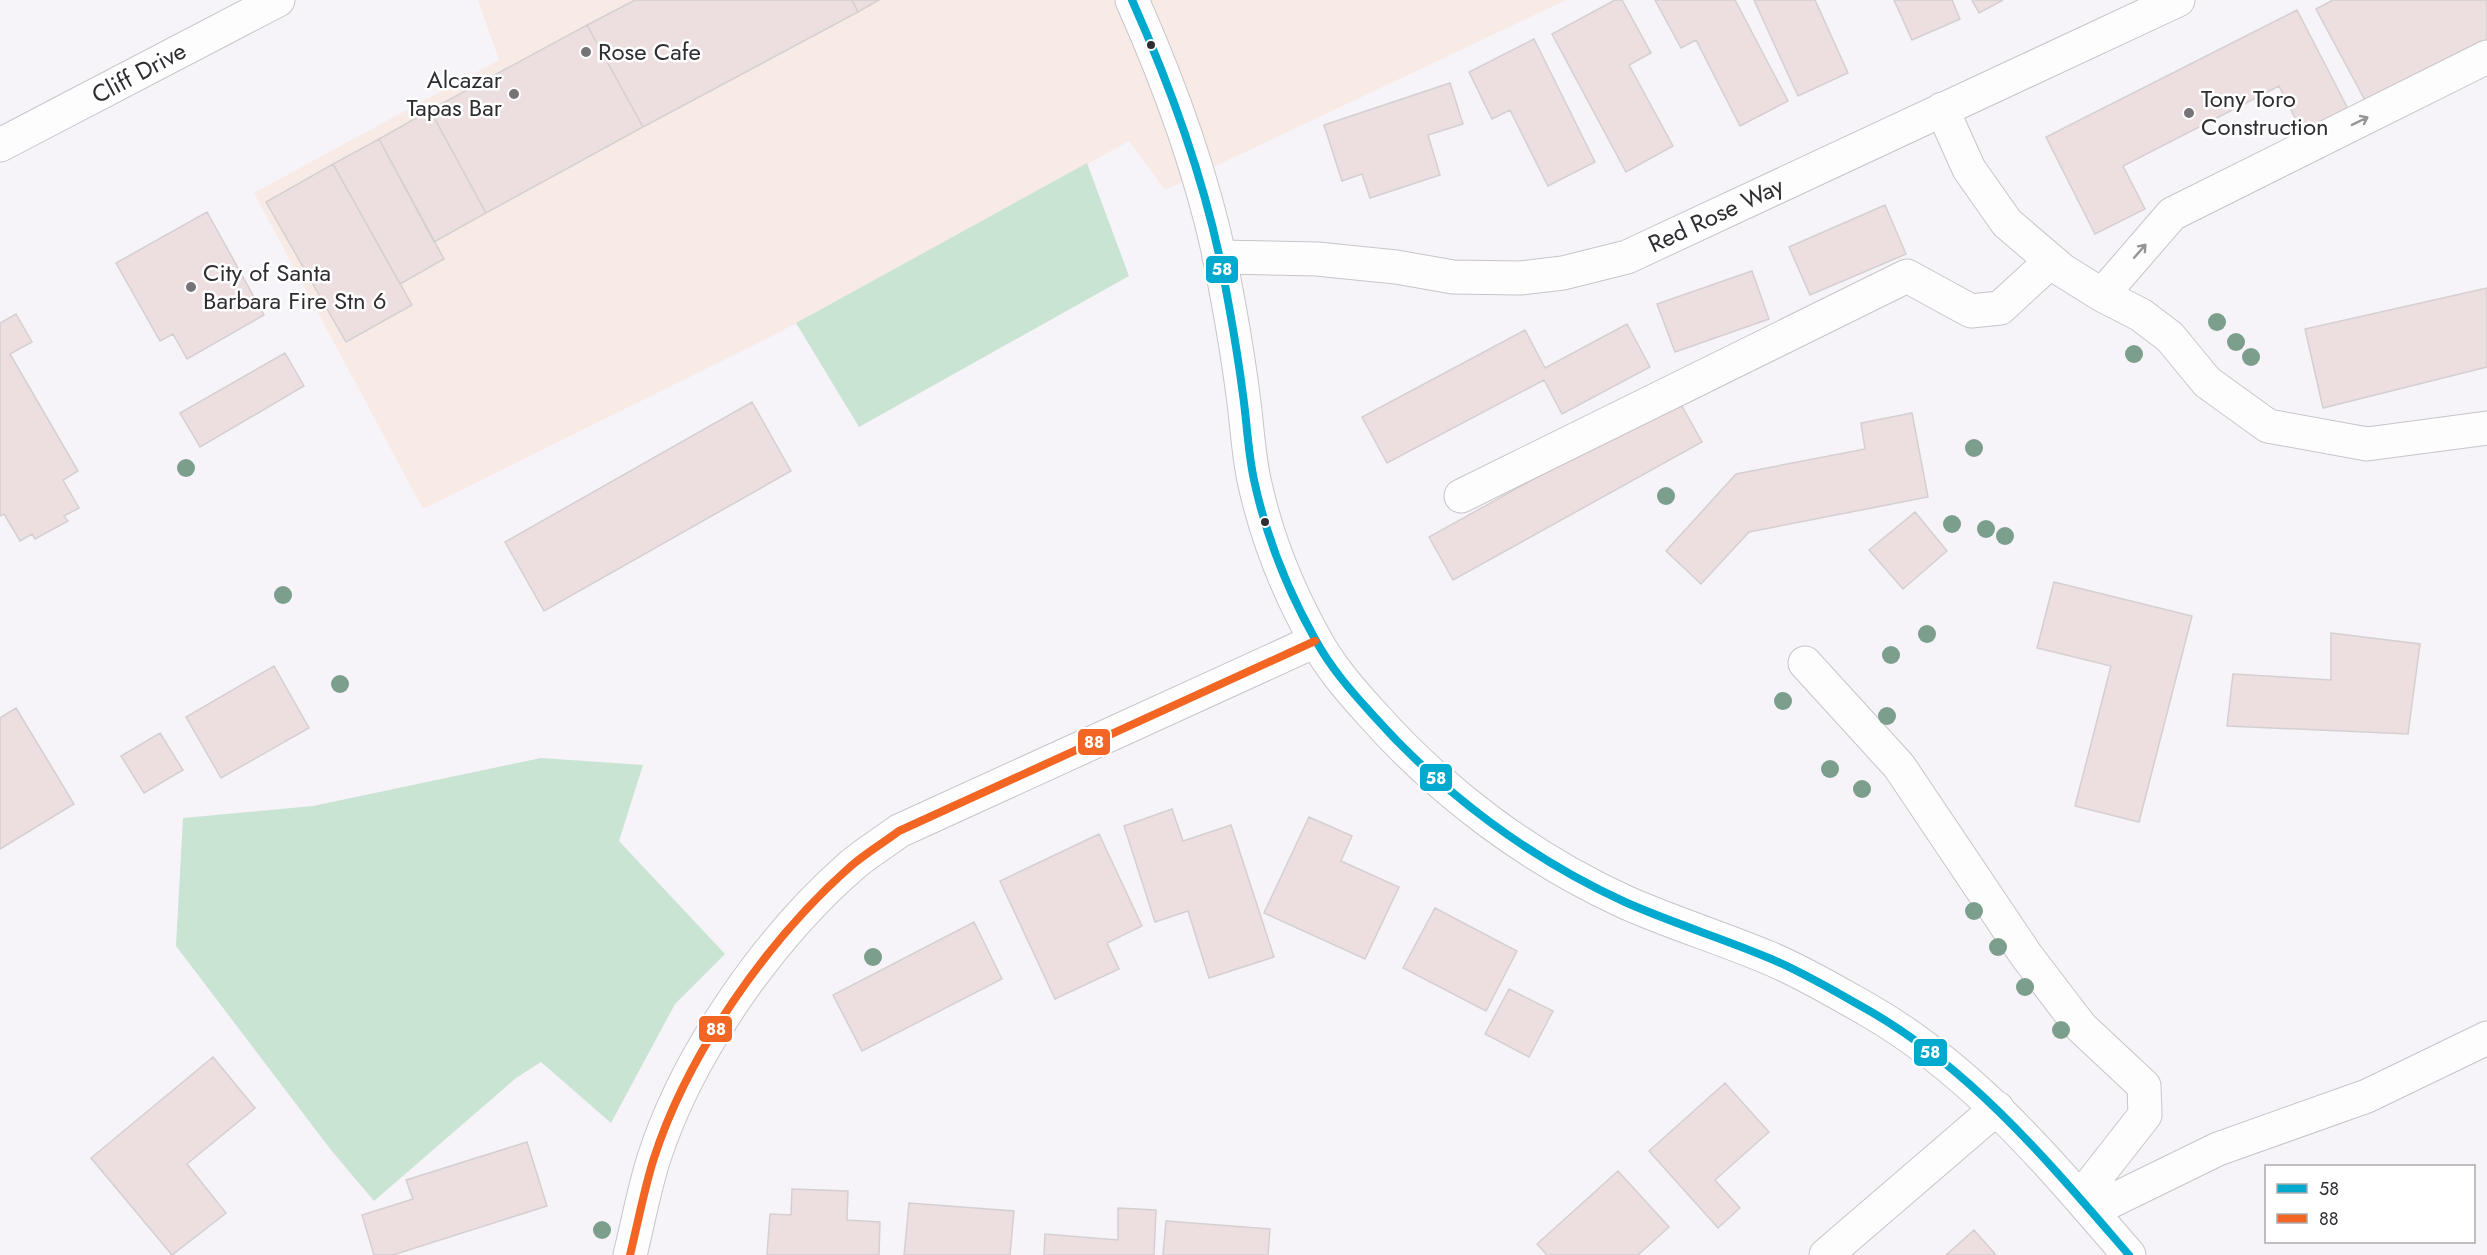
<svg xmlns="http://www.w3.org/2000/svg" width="2487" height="1255" font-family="Jost,sans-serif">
<rect width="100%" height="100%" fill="#f6f3f9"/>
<path fill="#f8ebe6" d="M 478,0 L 1566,0 L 1165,190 L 1129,141 L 778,333 L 423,509 L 254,193 L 499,60 Z"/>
<path fill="#cae4d3" d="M 1087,163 L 1129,276 L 859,427 L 796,323 Z
M 541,758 L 643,765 L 619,841 L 725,954 L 675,1004 L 611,1123 L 541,1062 L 516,1078 L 374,1201 L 331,1150 L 176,946 L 183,818 L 313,806 Z"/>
<path fill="#eddee0" stroke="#d4d0d2" stroke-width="1.5" d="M 635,0 L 852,0 L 858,12 L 643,127 L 587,25 Z
M 852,0 L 879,0 L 858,12 Z
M 1615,0 L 1622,0 L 1651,53 L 1629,65 L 1673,146 L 1626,172 L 1552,34 Z
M 1655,0 L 1735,0 L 1788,101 L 1740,126 L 1696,40 L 1681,48 Z
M 1754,0 L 1815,0 L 1848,73 L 1798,96 Z
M 1894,0 L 1952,0 L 1960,19 L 1912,40 Z
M 1972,0 L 2003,0 L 1979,13 Z
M 2333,0 L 2487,0 L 2487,40 L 2367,104 L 2316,9 Z
M 2297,10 L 2348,109 L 2302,132 L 2279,86 L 2123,166 L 2145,209 L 2095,234 L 2046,137 Z
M 587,25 L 643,127 L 486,213 L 430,110 Z
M 1534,39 L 1595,162 L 1548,186 L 1510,110 L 1492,119 L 1469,72 Z
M 1450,83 L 1463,124 L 1428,135 L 1440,175 L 1370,198 L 1362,174 L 1342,181 L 1324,125 Z
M 430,110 L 486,213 L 434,242 L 379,139 Z
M 379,139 L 444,259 L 400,284 L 333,164 Z
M 333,164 L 412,305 L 346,342 L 266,202 Z
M 1885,205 L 1906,254 L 1810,295 L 1789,247 Z
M 207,212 L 264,315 L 187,359 L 173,334 L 160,341 L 116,263 Z
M 1752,271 L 1769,319 L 1675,352 L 1657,304 Z
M 2487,288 L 2487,367 L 2323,408 L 2305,329 Z
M 16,314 L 32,342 L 10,354 L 78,471 L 63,480 L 79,508 L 64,516 L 68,521 L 35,539 L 32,534 L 20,541 L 4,514 L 0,516 L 0,323 Z
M 1627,324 L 1650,367 L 1562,414 L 1544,380 L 1387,463 L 1362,417 L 1525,330 L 1545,368 Z
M 285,353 L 304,386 L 200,447 L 180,413 Z
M 1678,399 L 1702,442 L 1453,580 L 1429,537 Z
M 752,402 L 791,471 L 544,611 L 505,542 Z
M 1912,413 L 1928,497 L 1749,532 L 1701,584 L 1666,551 L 1736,474 L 1865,449 L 1861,423 Z
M 1915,512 L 1947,551 L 1903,589 L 1869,550 Z
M 2054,582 L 2192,616 L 2139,822 L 2075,806 L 2111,666 L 2037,648 Z
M 2331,633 L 2420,644 L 2408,734 L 2227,726 L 2233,674 L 2331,680 Z
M 274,666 L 309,728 L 221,778 L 186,717 Z
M 16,708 L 74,804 L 0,849 L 0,718 Z
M 160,733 L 183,770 L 144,793 L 121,756 Z
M 1172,809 L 1183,841 L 1231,825 L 1274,957 L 1209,978 L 1188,911 L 1155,922 L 1124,826 Z
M 1309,817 L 1352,836 L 1341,861 L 1399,887 L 1365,959 L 1264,913 Z
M 1099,834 L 1142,926 L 1107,943 L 1119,969 L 1055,999 L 1000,881 Z
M 1435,908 L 1517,951 L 1486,1011 L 1403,968 Z
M 974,922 L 1002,979 L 862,1051 L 833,995 Z
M 1509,989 L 1553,1011 L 1529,1057 L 1485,1034 Z
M 213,1057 L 255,1108 L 187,1164 L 226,1213 L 172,1255 L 91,1158 Z
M 1725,1083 L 1769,1132 L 1715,1180 L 1740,1208 L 1718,1228 L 1649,1151 Z
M 527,1142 L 547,1206 L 393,1255 L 374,1255 L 362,1215 L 413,1199 L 406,1180 Z
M 1618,1171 L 1669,1227 L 1638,1255 L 1547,1255 L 1537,1244 Z
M 792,1189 L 848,1191 L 847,1220 L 880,1222 L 879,1255 L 767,1255 L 770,1214 L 791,1215 Z
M 909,1203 L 1014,1211 L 1010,1255 L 904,1255 Z
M 1118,1208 L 1156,1210 L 1154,1255 L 1044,1255 L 1045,1234 L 1118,1240 Z
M 1166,1221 L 1270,1229 L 1268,1255 L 1163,1255 Z
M 1974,1230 L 1996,1255 L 1946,1255 Z"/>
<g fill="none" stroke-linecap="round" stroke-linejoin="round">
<g stroke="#c7c5ca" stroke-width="35">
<path id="minor" d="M 1942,109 L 1969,169 L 2007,223 L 2062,270 L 2102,295 L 2141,315 L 2170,337 L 2207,382 L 2268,426 L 2367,444 L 2487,428
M 1219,257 L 1317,259 L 1396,267 L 1453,277 L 1520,278 L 1563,273 L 1627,257 L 2178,0
M 2102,295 L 2172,214 L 2487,57
M 1461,496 L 1907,276 L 1971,311 L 2000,308 L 2050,262
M 1805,663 L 1899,766 L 2026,955 L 2081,1027 L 2144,1086 L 2145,1115 L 2080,1198
M 2091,1211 L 2218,1149 L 2367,1096 L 2487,1038
M 630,1255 C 638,1223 644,1189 654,1158 C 688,1053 768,939 851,866 C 866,853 883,843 899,831 L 1315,641
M 1826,1255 L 1997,1108"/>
</g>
<g stroke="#c7c5ca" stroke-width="35">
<path id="major" d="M 1132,0 C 1169,83 1201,170 1220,259 C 1229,304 1237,349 1243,395 C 1247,423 1248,452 1254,480 C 1266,536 1287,589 1315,639 C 1330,667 1351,691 1372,714 C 1442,793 1529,858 1625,902 C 1672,923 1722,938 1769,958 C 1803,972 1836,992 1868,1010 C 1973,1070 2051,1165 2129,1255
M 0,145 L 278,0"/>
</g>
<use href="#minor" stroke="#fefdfe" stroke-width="33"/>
<use href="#major" stroke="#fefdfe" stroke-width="33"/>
<g stroke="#fff" stroke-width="12">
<path id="bus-1" d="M 1132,0 C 1169,83 1201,170 1220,259 C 1229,304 1237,349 1243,395 C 1247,423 1248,452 1254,480 C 1266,536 1287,589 1315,639 C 1330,667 1351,691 1372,714 C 1442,793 1529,858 1625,902 C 1672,923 1722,938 1769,958 C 1803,972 1836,992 1868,1010 C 1973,1070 2051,1165 2129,1255"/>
</g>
<g stroke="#fff" stroke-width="12">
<path id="bus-2" d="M 630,1255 C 638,1223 644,1189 654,1158 C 688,1053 768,939 851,866 C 866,853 883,843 899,831 L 1315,641"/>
</g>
<use href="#bus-1" stroke="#00a9ce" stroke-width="8"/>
<use href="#bus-2" stroke="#f26522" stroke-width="8"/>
</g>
<g fill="#7b9f8c">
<circle cx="2217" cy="322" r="9"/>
<circle cx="2236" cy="342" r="9"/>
<circle cx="2134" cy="354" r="9"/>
<circle cx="2251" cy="357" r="9"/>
<circle cx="1974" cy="448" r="9"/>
<circle cx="186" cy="468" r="9"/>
<circle cx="1666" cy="496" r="9"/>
<circle cx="1952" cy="524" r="9"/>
<circle cx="1986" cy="529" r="9"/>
<circle cx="2005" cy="536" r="9"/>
<circle cx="283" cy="595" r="9"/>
<circle cx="1927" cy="634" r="9"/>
<circle cx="1891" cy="655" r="9"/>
<circle cx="340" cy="684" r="9"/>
<circle cx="1783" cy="701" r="9"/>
<circle cx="1887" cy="716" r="9"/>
<circle cx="1830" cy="769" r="9"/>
<circle cx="1862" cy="789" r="9"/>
<circle cx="1974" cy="911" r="9"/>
<circle cx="1998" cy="947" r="9"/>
<circle cx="873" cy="957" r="9"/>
<circle cx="2025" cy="987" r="9"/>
<circle cx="2061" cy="1030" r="9"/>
<circle cx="602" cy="1230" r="9"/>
</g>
<defs><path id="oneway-shaft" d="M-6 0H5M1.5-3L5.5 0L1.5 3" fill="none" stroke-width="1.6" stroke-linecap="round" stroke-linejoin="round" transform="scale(1.5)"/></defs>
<g stroke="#969598">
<use href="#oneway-shaft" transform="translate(2360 121) rotate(-26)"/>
<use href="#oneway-shaft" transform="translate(2140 251) rotate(-49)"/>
</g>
<g fill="#2f2d32" stroke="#fff" stroke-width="2">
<circle cx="1151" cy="45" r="5"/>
<circle cx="1265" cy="522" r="5"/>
</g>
<g fill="#757278" stroke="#fff" stroke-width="2">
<circle cx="586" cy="52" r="6"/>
<circle cx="514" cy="94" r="6"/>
<circle cx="2189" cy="113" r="6"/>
<circle cx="191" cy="287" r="6"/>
</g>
<g text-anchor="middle" stroke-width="5" stroke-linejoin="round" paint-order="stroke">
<g font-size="24" fill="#2f2d32" stroke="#fff" text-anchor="start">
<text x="598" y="60">Rose Cafe</text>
<text x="502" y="88" text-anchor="end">Alcazar<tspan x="502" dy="28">Tapas Bar</tspan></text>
<text x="2201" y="107">Tony Toro<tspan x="2201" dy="28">Construction</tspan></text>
<text x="203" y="281">City of Santa<tspan x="203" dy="28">Barbara Fire Stn 6</tspan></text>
</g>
<g font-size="24" fill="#2f2d32" stroke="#fff">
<text transform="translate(139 73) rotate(-28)" y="8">Cliff Drive</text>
<text transform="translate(1716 215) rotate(-25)" y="8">Red Rose Way</text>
</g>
</g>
<g stroke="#fff" stroke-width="2">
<rect x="1205" y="255" width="34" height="29" rx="6" fill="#00a9ce"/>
<rect x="1077" y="728" width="34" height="28" rx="6" fill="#f26522"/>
<rect x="1419" y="763" width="34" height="29" rx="6" fill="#00a9ce"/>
<rect x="698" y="1015" width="35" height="28" rx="6" fill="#f26522"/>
<rect x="1913" y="1038" width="35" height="29" rx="6" fill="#00a9ce"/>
</g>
<g font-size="16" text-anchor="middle" font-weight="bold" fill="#fff">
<text x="1222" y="275">58</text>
<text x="1094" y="748">88</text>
<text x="1436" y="784">58</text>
<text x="716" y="1035">88</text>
<text x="1930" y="1058">58</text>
</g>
<rect x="2265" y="1165" width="210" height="78" fill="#ffffff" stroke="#acabad" stroke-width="1.5"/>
<rect x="2277" y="1184" width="30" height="9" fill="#00a9ce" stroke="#acabad" stroke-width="1.5"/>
<text x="2319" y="1195" font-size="18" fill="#2f2d32">58</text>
<rect x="2277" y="1214" width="30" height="9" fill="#f26522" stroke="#acabad" stroke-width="1.5"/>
<text x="2319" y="1225" font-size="18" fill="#2f2d32">88</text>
</svg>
